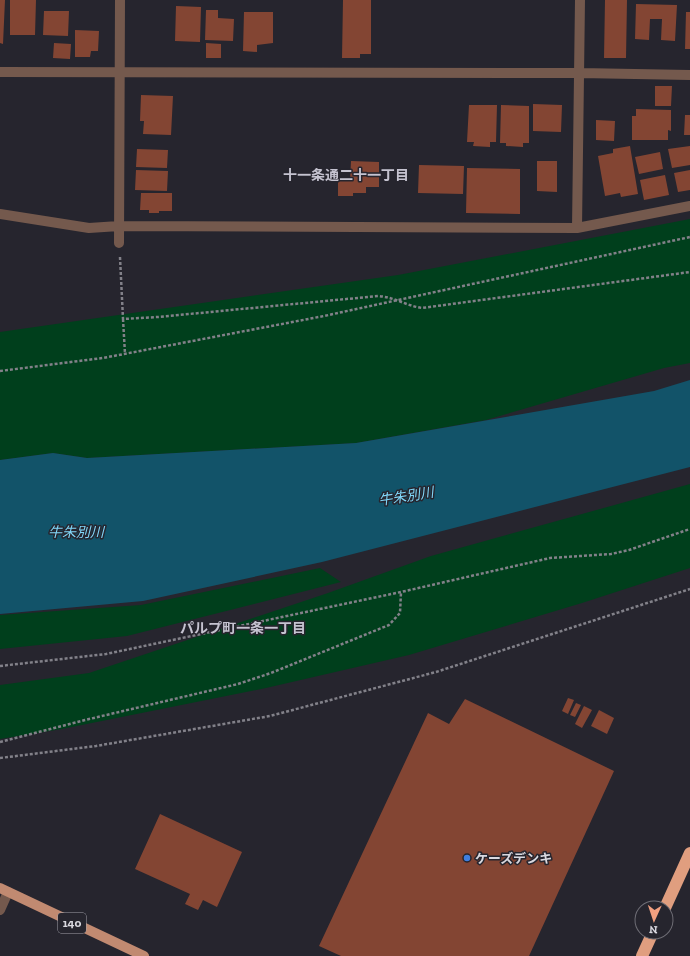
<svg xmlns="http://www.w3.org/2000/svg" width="690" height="956" font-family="'Zilla Slab','Noto Sans JP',serif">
<rect width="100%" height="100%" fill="#26252e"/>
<path fill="#003f1c" d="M 690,219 L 690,363 L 664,368 L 486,420 L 356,443 L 87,458 L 53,453 L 0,460 L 0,332 L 398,275 Z
M 690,484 L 690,568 L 582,603 L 409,655 L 266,688 L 62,729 L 0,739 L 0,685 L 89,673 L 328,593 L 431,556 Z
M 320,568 L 341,582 L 127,636 L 0,649 L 0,615 L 141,605 Z"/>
<path fill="#125369" d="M 690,380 L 690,467 L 322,562 L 143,601 L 0,614 L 0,460 L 53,453 L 87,458 L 356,443 L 654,391 Z"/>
<path fill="#834533" d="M 0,0 L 5,0 L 3,44 L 0,43 Z
M 10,0 L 36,0 L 35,35 L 10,35 Z
M 343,0 L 371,0 L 371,54 L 360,54 L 360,58 L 342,58 Z
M 605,0 L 627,0 L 626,58 L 604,58 Z
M 636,4 L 677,5 L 675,41 L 661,40 L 662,19 L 650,19 L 649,40 L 635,39 Z
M 176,6 L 201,7 L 200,42 L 175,41 Z
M 206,10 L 218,10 L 218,18 L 234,19 L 233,41 L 205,40 Z
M 44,11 L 69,11 L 68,36 L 43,35 Z
M 244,12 L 273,12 L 273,43 L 257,45 L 257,52 L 243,51 Z
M 686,12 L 690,12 L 690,49 L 685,49 Z
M 75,30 L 99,31 L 98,51 L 91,51 L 90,57 L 75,57 Z
M 54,43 L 71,44 L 70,59 L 53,58 Z
M 206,43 L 221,44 L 221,58 L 206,58 Z
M 655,86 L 672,86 L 671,106 L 655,106 Z
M 141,95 L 173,96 L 171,135 L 143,134 L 144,121 L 140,121 Z
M 533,104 L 562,105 L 561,132 L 533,131 Z
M 469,105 L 497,105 L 496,142 L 490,142 L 490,147 L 473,146 L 474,142 L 467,142 Z
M 501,105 L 529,106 L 529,143 L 523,143 L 523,147 L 506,146 L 506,143 L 500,143 Z
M 636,109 L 671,110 L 671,131 L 668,130 L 668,140 L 632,140 L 632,116 L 636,116 Z
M 685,115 L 690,115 L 690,135 L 684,135 Z
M 596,120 L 615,121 L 614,141 L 596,140 Z
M 630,146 L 638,194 L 621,197 L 620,193 L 605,196 L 598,156 L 613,153 L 613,149 Z
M 690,146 L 690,165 L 672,168 L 668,149 Z
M 137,149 L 168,150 L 167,168 L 136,167 Z
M 660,152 L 663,169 L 639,174 L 635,157 Z
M 351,161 L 379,162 L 379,187 L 366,187 L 366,193 L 353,193 L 353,196 L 338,196 L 338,180 L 350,181 Z
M 537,161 L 557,161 L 557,192 L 537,191 Z
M 419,165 L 464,166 L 463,194 L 418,193 Z
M 467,168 L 520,169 L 520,214 L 466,213 Z
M 136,170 L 168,171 L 167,191 L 135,190 Z
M 690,170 L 690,190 L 678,192 L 674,173 Z
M 665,175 L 669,195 L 644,200 L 640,180 Z
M 141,193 L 172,193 L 172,211 L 159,211 L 159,213 L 149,213 L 149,210 L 140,210 Z
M 568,698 L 574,700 L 568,714 L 562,711 Z
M 465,699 L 614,771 L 529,956 L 341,956 L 319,946 L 428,713 L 449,724 Z
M 576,703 L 581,705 L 575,717 L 570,715 Z
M 584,706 L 592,710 L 582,728 L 575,724 Z
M 599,710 L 614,718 L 607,734 L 591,726 Z
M 160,814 L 242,852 L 217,907 L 203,900 L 198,910 L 185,904 L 190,894 L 135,869 Z"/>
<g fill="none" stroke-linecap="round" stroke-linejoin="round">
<path stroke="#828189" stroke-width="2.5" stroke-dasharray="3 2" stroke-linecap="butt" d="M 120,257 L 123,319 L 158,317 L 378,296 C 394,297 407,306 422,308 L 690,272
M 123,319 L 125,354
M 0,371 L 103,358 L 324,316 L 690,237
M 0,666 L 106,654 L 401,592 L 550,558 L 611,554 L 629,550 L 690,529
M 0,742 L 85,720 L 238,684 L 271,673 L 389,625 L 400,613 L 401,592
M 0,758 L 96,746 L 270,716 L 436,672 L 690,589"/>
<path stroke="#74594d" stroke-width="10" d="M 0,72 L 580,73 L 690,75
M 0,214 L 89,228 L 119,226 L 577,228 L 690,206
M 577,228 L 580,0
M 119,243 L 120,0
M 0,910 L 8,892"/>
<path stroke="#c18a71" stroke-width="10" d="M 0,888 L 144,956"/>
<path stroke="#e09e7f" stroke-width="12" d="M 665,908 L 690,853
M 642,956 L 653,932"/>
</g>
<circle fill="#3f7fe0" stroke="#26252e" stroke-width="1.5" cx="467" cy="858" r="4"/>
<g text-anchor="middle" stroke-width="3" stroke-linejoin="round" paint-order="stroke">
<rect fill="#26252e" stroke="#a3a2aa" stroke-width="1" x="58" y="913" width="28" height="20" rx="3"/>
<g font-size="12" font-weight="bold" fill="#d9d8df">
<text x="72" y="927">140</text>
</g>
<g font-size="13" font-weight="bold" fill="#d9d8df" stroke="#26252e" text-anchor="start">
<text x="475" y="863">ケーズデンキ</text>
</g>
<g font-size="14" font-weight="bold" fill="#c5c3d0" stroke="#26252e">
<text x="346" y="180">十一条通二十一丁目</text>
<text x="243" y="633">パルプ町一条一丁目</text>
</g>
<g font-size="14" font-style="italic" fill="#81d7f9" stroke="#26252e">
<text transform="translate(406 496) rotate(-9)" y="5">牛朱別川</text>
<text x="76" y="537">牛朱別川</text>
</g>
</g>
<g transform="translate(654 920) rotate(183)"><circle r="19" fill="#26252e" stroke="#6e6d75"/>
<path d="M0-3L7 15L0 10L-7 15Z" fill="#f2a080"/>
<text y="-6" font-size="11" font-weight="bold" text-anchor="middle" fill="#d9d8df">N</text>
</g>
</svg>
